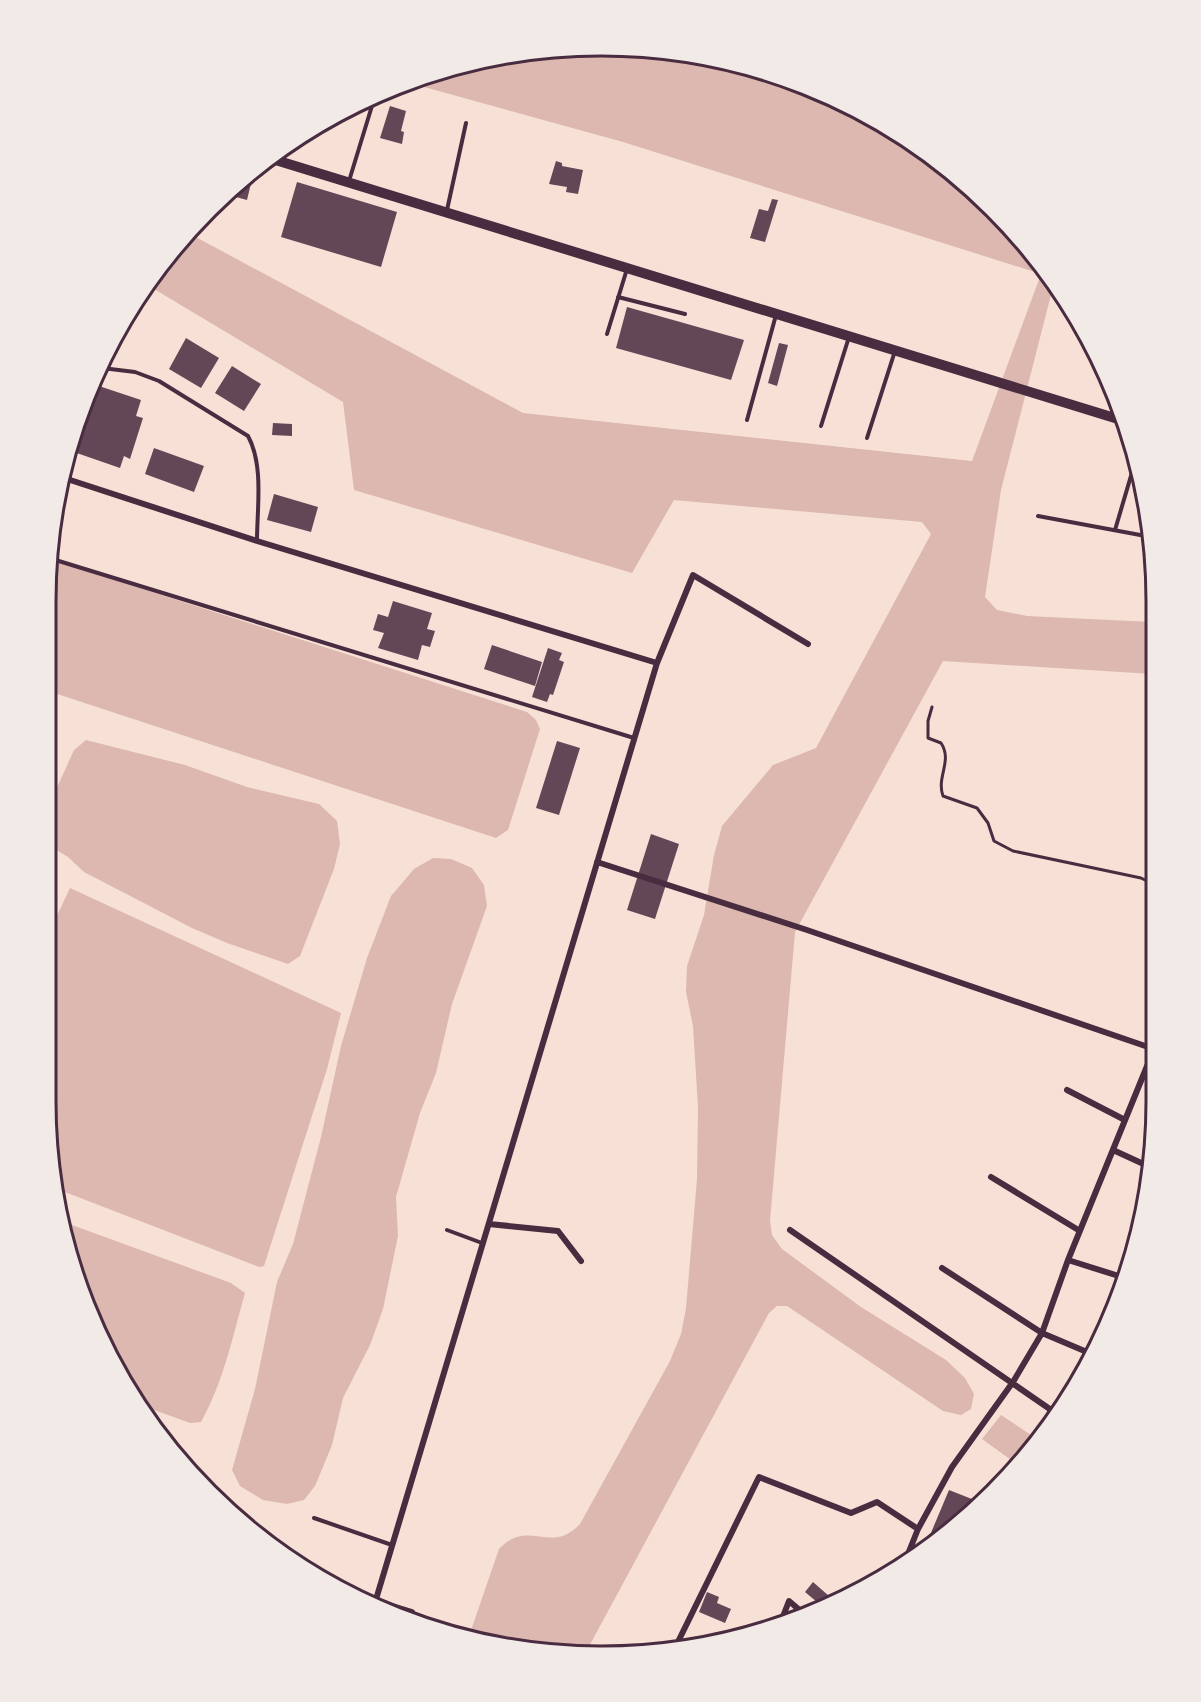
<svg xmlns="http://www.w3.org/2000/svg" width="1201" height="1702" font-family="'Space Grotesk',sans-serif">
<rect width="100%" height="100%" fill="#f7e1d7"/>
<path fill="#dcb8b0" d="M 636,46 L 740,63 L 846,102 L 938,160 L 1018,234 L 1053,287 L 1001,490 L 985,597 L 997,610 L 1027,616 L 1152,622 L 1152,674 L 943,661 L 795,932 L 770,1221 L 772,1235 L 782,1249 L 861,1307 L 946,1360 L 965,1378 L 974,1394 L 971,1409 L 961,1415 L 943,1411 L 787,1306 L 777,1306 L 769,1313 L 586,1652 L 528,1652 L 469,1636 L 499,1549 C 529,1517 550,1556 580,1524 L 670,1361 L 681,1334 L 686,1308 L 697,1179 L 698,1108 L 693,1026 L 686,992 L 687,966 L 704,915 L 714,855 L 722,826 L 773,765 L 816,748 L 931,534 L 922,522 L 674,500 L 632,573 L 354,490 L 343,402 L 149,286 L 192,235 L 523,413 L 972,461 L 1041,274 L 623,142 L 406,82 L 422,75 L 528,50 Z
M 49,559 L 527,712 L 536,720 L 540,729 L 508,830 L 496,838 L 45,690 L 45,600 Z
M 86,740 L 185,765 L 247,787 L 319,804 L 337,821 L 340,844 L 334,869 L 300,956 L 288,964 L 227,943 L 192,928 L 84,872 L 68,857 L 45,843 L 45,814 L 74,750 Z
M 433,858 L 451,859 L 472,868 L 484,885 L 487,906 L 452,1004 L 436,1073 L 420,1113 L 396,1197 L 398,1236 L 383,1309 L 370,1345 L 343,1398 L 332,1445 L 315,1486 L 304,1500 L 287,1504 L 263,1500 L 240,1486 L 232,1470 L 255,1389 L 277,1282 L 293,1244 L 321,1137 L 341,1046 L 367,958 L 391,896 L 414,869 Z
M 70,888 L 341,1013 L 327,1069 L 264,1266 L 259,1267 L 57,1189 L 45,1101 L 45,941 Z
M 61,1221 L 231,1283 L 245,1293 C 233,1336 223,1383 201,1422 L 190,1423 L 135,1403 L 64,1246 Z
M 1001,1415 L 1040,1441 L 1018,1465 L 982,1439 Z"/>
<path fill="#644757" d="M 390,106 L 406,111 L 401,131 L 404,132 L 402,144 L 380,138 Z
M 556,161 L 562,163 L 562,166 L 583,170 L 578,194 L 566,192 L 567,187 L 549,184 Z
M 252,170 L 254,171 L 247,200 L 225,194 L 234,183 Z
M 297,182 L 397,212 L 381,267 L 281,237 Z
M 772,199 L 778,200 L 765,242 L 750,238 L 759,209 L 768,211 Z
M 627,307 L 744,340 L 731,380 L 616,348 Z
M 116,331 L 115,355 L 107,355 Z
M 186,338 L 219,358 L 201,388 L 169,369 Z
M 779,343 L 788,345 L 777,386 L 768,383 Z
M 232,366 L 261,384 L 244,411 L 215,393 Z
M 96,385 L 141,400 L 136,416 L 143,418 L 130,459 L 124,456 L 120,468 L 71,451 Z
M 273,423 L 292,424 L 292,436 L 272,435 Z
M 154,448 L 204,466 L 194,492 L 145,474 Z
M 274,494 L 318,507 L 311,532 L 267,520 Z
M 393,601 L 432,613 L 427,629 L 435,631 L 430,647 L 422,645 L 418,660 L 378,648 L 384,633 L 373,630 L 378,614 L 388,617 Z
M 492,645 L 542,662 L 535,686 L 484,669 Z
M 548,648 L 562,653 L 559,660 L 564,662 L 553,695 L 550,694 L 547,702 L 532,697 Z
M 557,741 L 580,748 L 559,815 L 536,808 Z
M 651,834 L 679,844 L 655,919 L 627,910 Z
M 949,1490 L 982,1503 L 967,1519 L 925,1547 Z
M 813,1582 L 837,1603 L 823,1607 L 805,1592 Z
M 707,1592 L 719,1597 L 717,1603 L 731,1609 L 725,1623 L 699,1612 Z"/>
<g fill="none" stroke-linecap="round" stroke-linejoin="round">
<path stroke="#4a2c40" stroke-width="3" d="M 932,707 L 928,721 L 928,738 L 941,743 C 953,761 936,777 943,796 L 977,808 L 988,823 L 994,841 L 1013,851 L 1141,878 L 1153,884
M 1152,1038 L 1150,1022 L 1154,998"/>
<path stroke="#4a2c40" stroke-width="4" d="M 349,181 L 375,96
M 447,210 L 466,123
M 618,297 L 685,314
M 607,334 L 627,269
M 102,368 L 135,372 L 159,381 L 248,436 C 264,465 257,509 257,540
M 747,420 L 776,315
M 821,426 L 849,337
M 867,438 L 895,351
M 1038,516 L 1151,537
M 1115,530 L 1133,469
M 49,558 L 634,738
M 45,896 L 45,878
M 447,1230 L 482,1243
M 314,1518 L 392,1545"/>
<path stroke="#4a2c40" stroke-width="6" d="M 61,477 L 257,541 L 657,663
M 597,862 L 807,930 L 1154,1049
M 1067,1090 L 1125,1120
M 1113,1150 L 1150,1167
M 991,1177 L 1080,1231
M 489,1224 L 558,1231 L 581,1261
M 790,1230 L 1057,1414
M 1068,1260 L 1125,1278
M 942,1268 L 1042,1333 L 1094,1355
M 906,1559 L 918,1529 L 952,1467 L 1013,1382 L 1042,1333 L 1068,1260 L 1154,1049
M 376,1601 L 412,1612
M 374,1606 L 657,663 L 693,575 L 808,644
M 782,1619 L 789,1601 L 803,1613
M 673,1652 L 759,1477 L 851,1513 L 877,1502 L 918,1529"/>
<path stroke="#4a2c40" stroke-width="10" d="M 269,158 L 1118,419"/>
</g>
<path d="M0 0H1201V1702H0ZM601 56H601A545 545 0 0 1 1146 601V1101A545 545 0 0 1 601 1646H601A545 545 0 0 1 56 1101V601A545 545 0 0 1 601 56Z" fill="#f1eae7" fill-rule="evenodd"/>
<path fill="none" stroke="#4a2c40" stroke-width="3" d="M601 56H601A545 545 0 0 1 1146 601V1101A545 545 0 0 1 601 1646H601A545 545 0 0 1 56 1101V601A545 545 0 0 1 601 56Z"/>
</svg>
